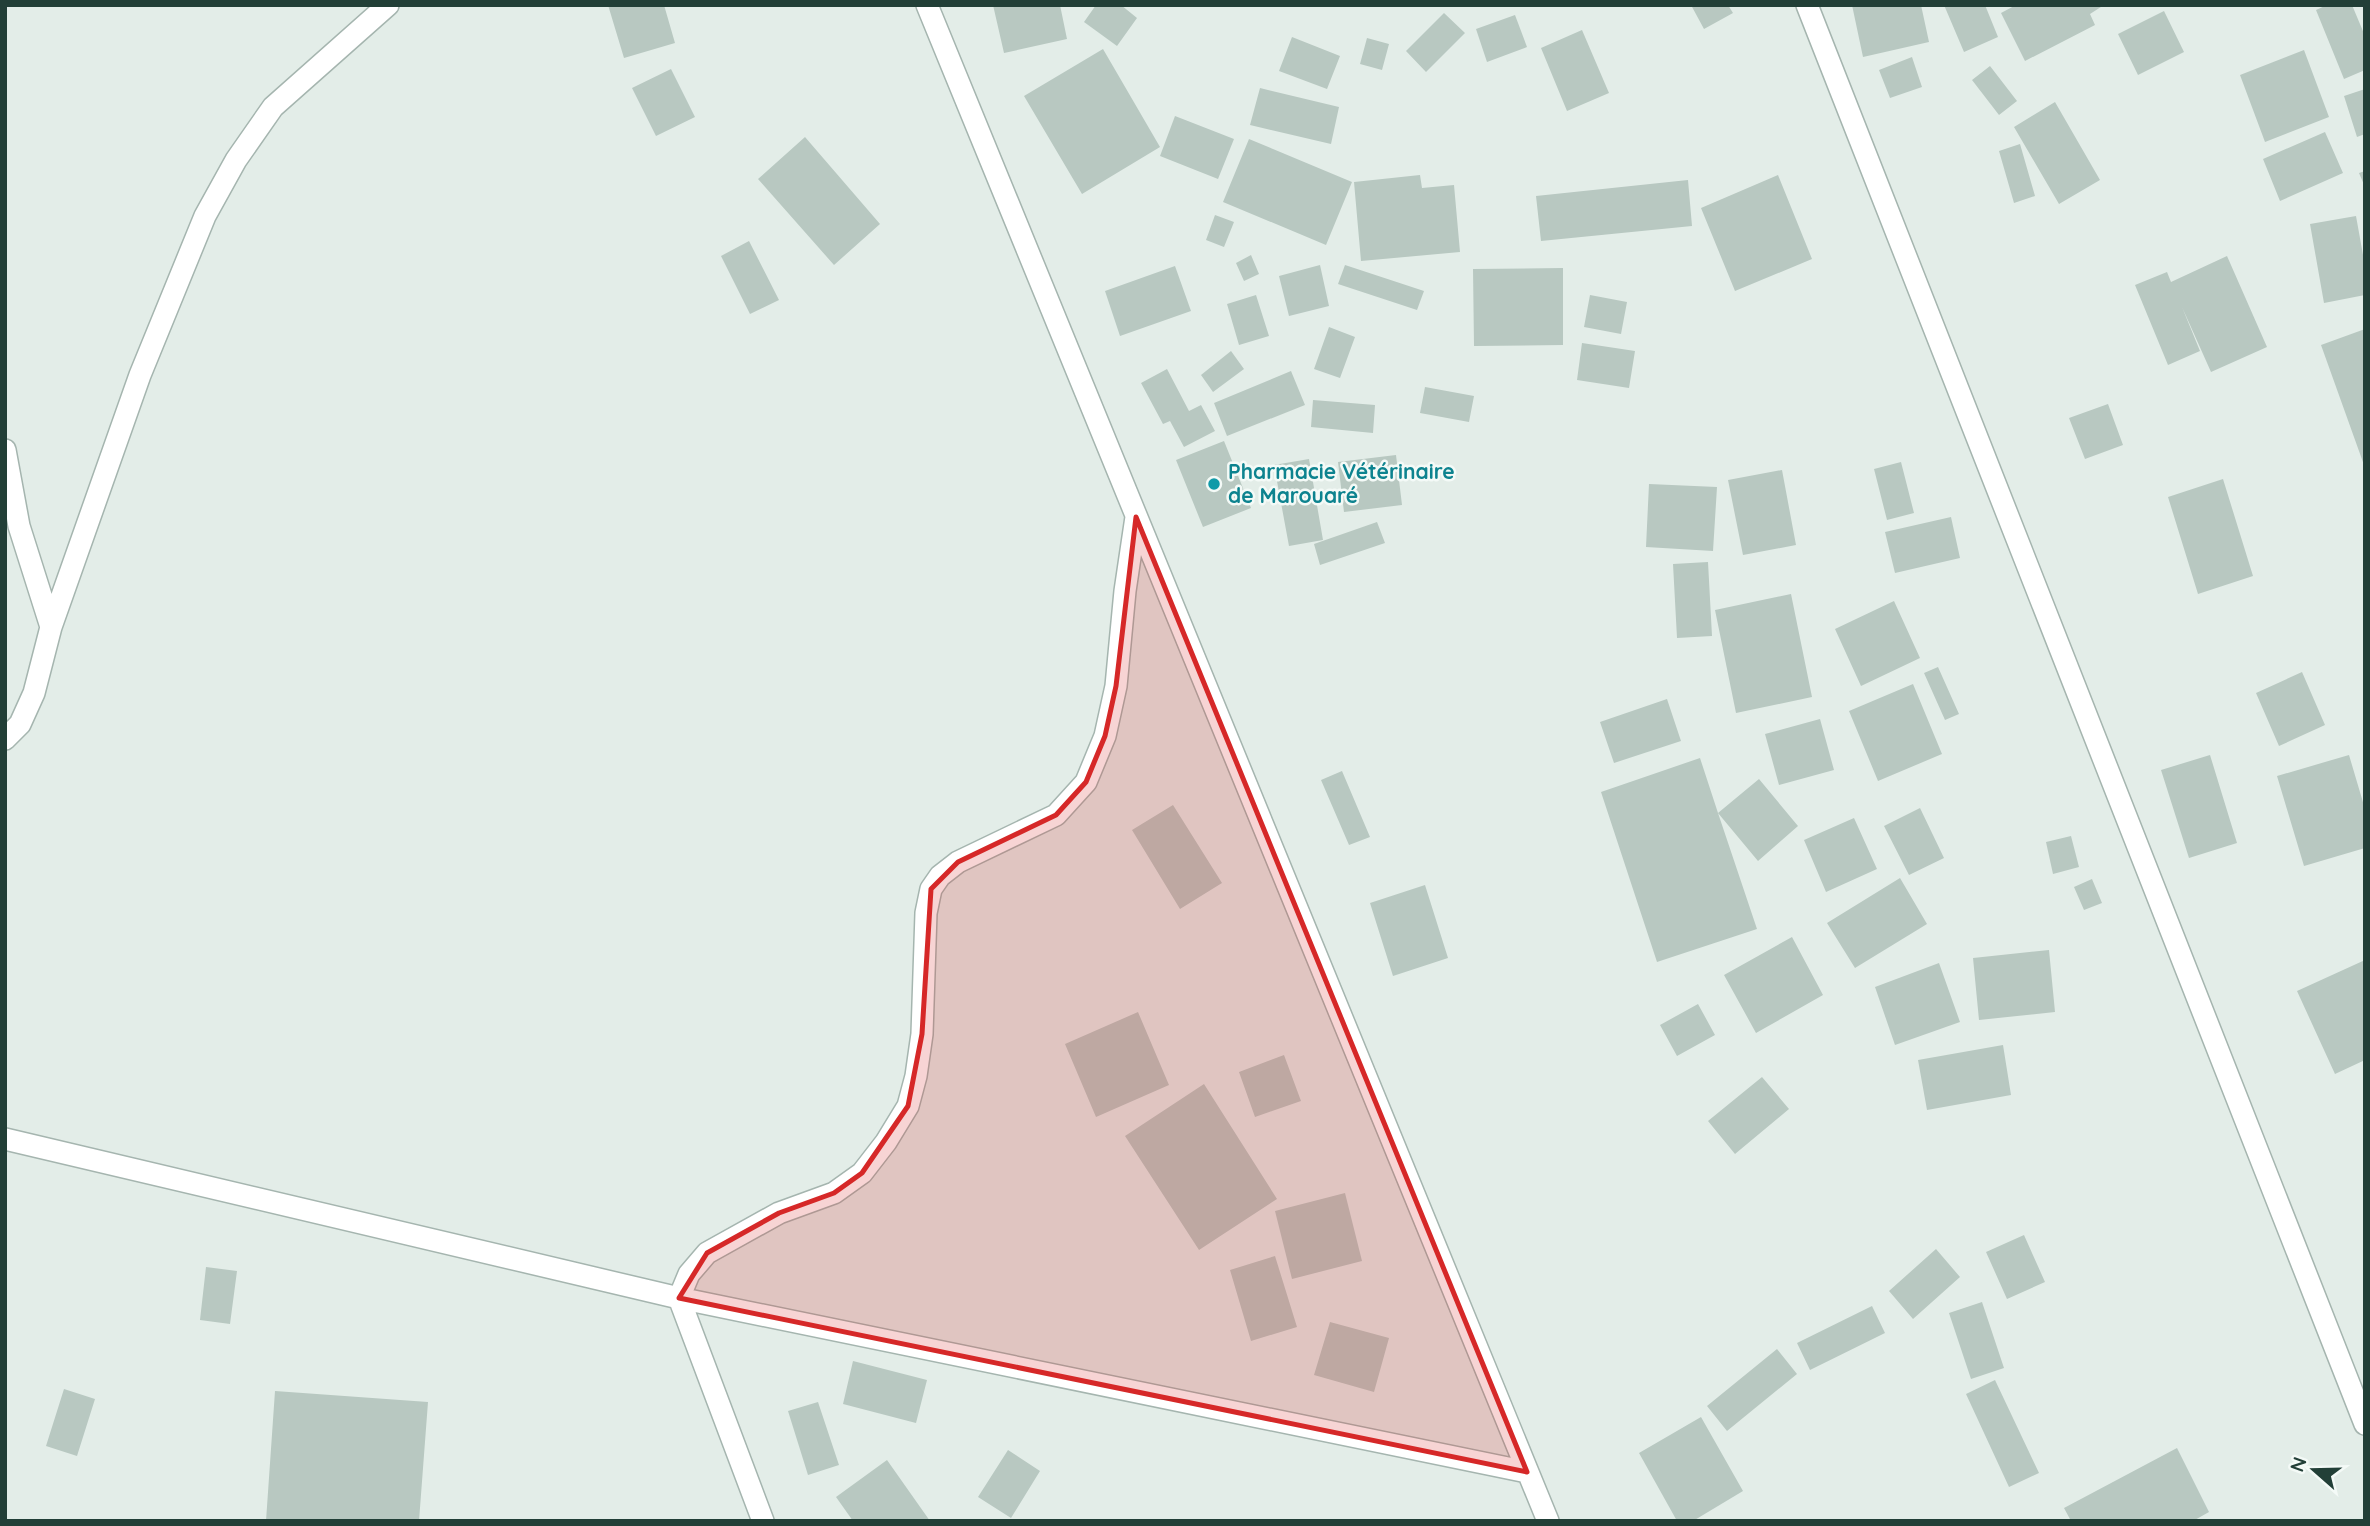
<svg xmlns="http://www.w3.org/2000/svg" width="2370" height="1526" font-family="Quicksand,sans-serif">
<rect width="100%" height="100%" fill="#e3ede8"/>
<path fill="#b8c8c1" d="M 608,5 L 664,5 L 675,43 L 624,58 Z
M 993,5 L 1060,5 L 1067,39 L 1004,53 Z
M 1096,5 L 1121,5 L 1137,18 L 1117,46 L 1084,22 Z
M 1691,5 L 1728,5 L 1733,13 L 1704,29 Z
M 1852,5 L 1921,5 L 1929,42 L 1863,57 Z
M 1944,5 L 1985,5 L 1998,37 L 1964,52 Z
M 2016,5 L 2104,5 L 2090,14 L 2095,25 L 2025,61 L 2001,13 Z
M 2327,5 L 2352,5 L 2365,36 L 2365,70 L 2344,79 L 2316,10 Z
M 2164,11 L 2184,52 L 2138,75 L 2118,34 Z
M 1444,13 L 1465,33 L 1426,72 L 1406,51 Z
M 1515,15 L 1527,47 L 1487,62 L 1476,29 Z
M 1582,30 L 1609,93 L 1567,111 L 1541,48 Z
M 1292,37 L 1340,56 L 1327,89 L 1279,71 Z
M 1367,38 L 1389,44 L 1382,70 L 1360,64 Z
M 1103,49 L 1160,147 L 1082,194 L 1024,96 Z
M 2304,50 L 2329,117 L 2265,142 L 2240,75 Z
M 1912,57 L 1922,87 L 1890,98 L 1879,70 Z
M 1990,66 L 2017,101 L 1999,115 L 1972,80 Z
M 671,69 L 695,117 L 656,136 L 632,88 Z
M 1260,88 L 1339,107 L 1331,144 L 1250,125 Z
M 2365,89 L 2365,134 L 2357,137 L 2344,96 Z
M 2055,102 L 2100,180 L 2059,204 L 2014,127 Z
M 1175,116 L 1234,139 L 1218,179 L 1160,156 Z
M 2325,132 L 2343,173 L 2280,201 L 2263,159 Z
M 805,137 L 880,224 L 834,265 L 758,179 Z
M 1249,139 L 1352,182 L 1326,245 L 1223,202 Z
M 2020,144 L 2035,196 L 2014,203 L 1999,151 Z
M 2365,171 L 2365,187 L 2359,173 Z
M 1420,175 L 1422,188 L 1454,185 L 1460,252 L 1361,261 L 1354,182 Z
M 1778,175 L 1812,259 L 1735,291 L 1701,208 Z
M 1688,180 L 1692,226 L 1541,241 L 1536,196 Z
M 1215,215 L 1234,222 L 1224,247 L 1206,240 Z
M 2356,216 L 2365,266 L 2365,295 L 2324,303 L 2310,224 Z
M 749,241 L 779,300 L 750,314 L 721,256 Z
M 1251,255 L 1259,274 L 1244,281 L 1236,263 Z
M 2227,256 L 2267,347 L 2211,372 L 2182,307 L 2200,351 L 2168,365 L 2135,285 L 2167,272 L 2171,282 Z
M 1320,265 L 1329,306 L 1289,316 L 1279,276 Z
M 1345,265 L 1424,291 L 1417,310 L 1338,284 Z
M 1175,266 L 1191,311 L 1120,336 L 1105,291 Z
M 1563,268 L 1563,345 L 1474,346 L 1473,269 Z
M 1256,295 L 1269,336 L 1239,345 L 1227,304 Z
M 1590,295 L 1627,302 L 1621,334 L 1584,327 Z
M 1329,327 L 1355,337 L 1340,378 L 1314,369 Z
M 2365,329 L 2365,465 L 2364,465 L 2321,345 Z
M 1582,343 L 1635,351 L 1629,388 L 1577,380 Z
M 1231,351 L 1244,369 L 1213,392 L 1201,375 Z
M 1167,369 L 1189,411 L 1201,405 L 1215,431 L 1184,447 L 1170,421 L 1163,424 L 1141,383 Z
M 1291,371 L 1305,405 L 1227,436 L 1214,403 Z
M 1425,387 L 1474,396 L 1469,422 L 1420,413 Z
M 1313,400 L 1375,405 L 1373,433 L 1311,427 Z
M 2108,404 L 2123,445 L 2085,459 L 2069,418 Z
M 1224,441 L 1251,508 L 1203,527 L 1176,460 Z
M 1396,455 L 1402,505 L 1344,512 L 1338,462 Z
M 1309,459 L 1323,540 L 1289,546 L 1274,465 Z
M 1901,462 L 1914,513 L 1887,520 L 1874,469 Z
M 1782,470 L 1796,545 L 1743,555 L 1728,480 Z
M 2223,479 L 2253,576 L 2198,594 L 2168,497 Z
M 1649,484 L 1717,487 L 1713,551 L 1646,547 Z
M 1951,517 L 1960,558 L 1895,573 L 1885,532 Z
M 1377,522 L 1385,543 L 1320,565 L 1314,544 Z
M 1708,562 L 1712,636 L 1677,638 L 1673,564 Z
M 1791,594 L 1812,697 L 1736,713 L 1715,610 Z
M 1894,601 L 1920,658 L 1861,686 L 1835,629 Z
M 1938,667 L 1959,714 L 1945,720 L 1924,673 Z
M 2302,672 L 2325,725 L 2279,746 L 2256,693 Z
M 1913,684 L 1942,754 L 1878,781 L 1849,711 Z
M 1667,699 L 1681,741 L 1614,763 L 1600,722 Z
M 1820,719 L 1834,770 L 1779,785 L 1765,734 Z
M 2210,755 L 2237,843 L 2189,858 L 2161,770 Z
M 2349,755 L 2365,809 L 2365,848 L 2304,866 L 2277,776 Z
M 1700,758 L 1718,813 L 1759,779 L 1798,826 L 1758,861 L 1718,813 L 1757,929 L 1657,962 L 1601,792 Z
M 1342,771 L 1370,837 L 1349,845 L 1321,780 Z
M 1173,805 L 1222,883 L 1180,909 L 1132,830 Z
M 1920,808 L 1944,858 L 1909,875 L 1884,826 Z
M 1854,818 L 1877,869 L 1826,892 L 1804,840 Z
M 2071,836 L 2079,867 L 2053,874 L 2046,842 Z
M 1900,878 L 1927,924 L 1855,968 L 1827,923 Z
M 2092,879 L 2102,903 L 2084,910 L 2074,887 Z
M 1425,885 L 1448,958 L 1393,976 L 1370,903 Z
M 1792,937 L 1823,995 L 1756,1033 L 1724,975 Z
M 2049,950 L 2055,1012 L 1979,1020 L 1973,958 Z
M 2365,960 L 2365,1060 L 2335,1074 L 2297,991 Z
M 1939,963 L 1960,1022 L 1895,1045 L 1875,987 Z
M 1698,1004 L 1715,1035 L 1677,1056 L 1660,1025 Z
M 1138,1012 L 1169,1085 L 1096,1117 L 1065,1044 Z
M 2003,1045 L 2011,1095 L 1927,1110 L 1918,1060 Z
M 1284,1055 L 1301,1101 L 1255,1117 L 1239,1072 Z
M 1762,1077 L 1789,1109 L 1735,1154 L 1708,1121 Z
M 1204,1084 L 1277,1199 L 1199,1250 L 1125,1136 Z
M 1345,1193 L 1362,1261 L 1292,1279 L 1275,1211 Z
M 2024,1235 L 2045,1282 L 2007,1299 L 1986,1252 Z
M 1936,1249 L 1960,1277 L 1913,1319 L 1889,1291 Z
M 1275,1256 L 1297,1327 L 1251,1341 L 1230,1270 Z
M 206,1267 L 237,1271 L 230,1324 L 200,1320 Z
M 1982,1302 L 2004,1368 L 1971,1379 L 1949,1313 Z
M 1872,1306 L 1885,1333 L 1810,1370 L 1797,1343 Z
M 1330,1322 L 1389,1338 L 1374,1392 L 1314,1375 Z
M 1777,1349 L 1797,1374 L 1727,1431 L 1707,1406 Z
M 853,1361 L 927,1380 L 916,1423 L 843,1404 Z
M 1995,1380 L 2039,1473 L 2009,1487 L 1966,1394 Z
M 64,1389 L 95,1399 L 77,1456 L 46,1446 Z
M 275,1391 L 428,1402 L 419,1521 L 266,1521 Z
M 818,1402 L 839,1465 L 808,1475 L 788,1411 Z
M 1701,1417 L 1743,1491 L 1693,1521 L 1677,1521 L 1639,1453 Z
M 2177,1448 L 2209,1512 L 2193,1521 L 2071,1521 L 2064,1508 Z
M 1008,1450 L 1040,1471 L 1011,1518 L 978,1497 Z
M 887,1460 L 930,1521 L 853,1521 L 836,1497 Z"/>
<g fill="none" stroke-linecap="round" stroke-linejoin="round">
<g stroke="#a5b5af" stroke-width="24">
<path id="minor" d="M 927,5 L 1548,1521
M 1807,5 L 2365,1424
M 5,450 L 19,526 L 51,627
M 1136,517 L 1125,591 L 1116,686 L 1105,736 L 1086,782 L 1056,815 L 958,862 L 940,876 L 931,889 L 926,913 L 922,1034 L 916,1076 L 908,1106 L 886,1142 L 862,1173 L 834,1193 L 779,1213 L 707,1253 L 689,1274 L 679,1298 L 1527,1472
M 5,739 L 20,724 L 34,693 L 51,627 L 140,375 L 205,216 L 236,160 L 273,107 L 388,5
M 5,1139 L 679,1298 L 763,1521"/>
</g>
<use href="#minor" stroke="#fff" stroke-width="21"/>
</g>
<path fill="#d62828" fill-opacity="0.2" stroke="#d62828" stroke-width="5" stroke-linejoin="round" d="M 1136,517 L 1527,1472 L 679,1298 L 707,1253 L 779,1213 L 834,1193 L 862,1173 L 908,1106 L 922,1034 L 931,889 L 958,862 L 1056,815 L 1086,782 L 1105,736 L 1116,686 Z"/>
<circle fill="#0f9aa8" stroke="#f4faf7" stroke-width="2.5" cx="1214" cy="484" r="7"/>
<g text-anchor="middle" stroke-width="5" stroke-linejoin="round" paint-order="stroke">
<g font-size="21" font-weight="bold" fill="#0d838f" stroke="#f4faf7" text-anchor="start">
<text x="1228" y="479">Pharmacie Vétérinaire<tspan x="1228" dy="24">de Marouaré</tspan></text>
</g>
</g>
<rect width="2370" height="1526" fill="none" stroke="#223f37" stroke-width="14"/>
<g transform="translate(2314 1470) rotate(290)" stroke="#f4faf7" stroke-width="5" paint-order="stroke">
<path d="M0-5L12 26L0 18L-12 26Z" fill="#223f37"/>
<text y="-10" font-size="19" font-weight="bold" text-anchor="middle" fill="#223f37">N</text>
</g>
</svg>
